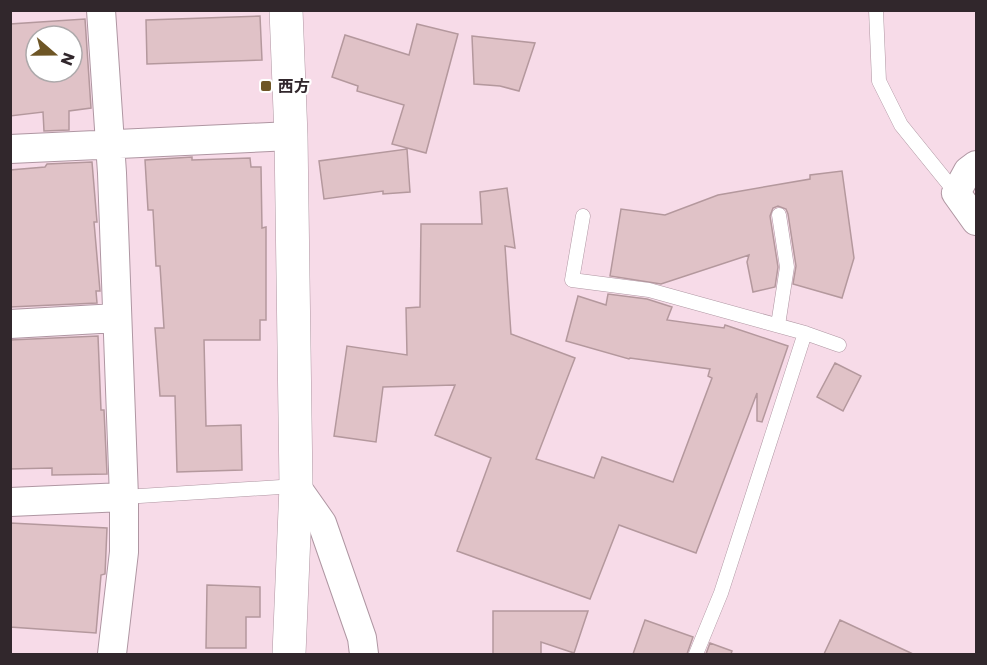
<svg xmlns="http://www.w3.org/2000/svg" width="987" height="665" font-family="Poppins,'Noto Sans JP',sans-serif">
<rect width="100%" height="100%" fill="#f7dbe8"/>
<path fill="#e0c2c7" stroke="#b4989d" stroke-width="1.5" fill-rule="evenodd" d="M 260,16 L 262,60 L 147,64 L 146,20 Z
M 85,19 L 91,108 L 69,111 L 69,130 L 44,131 L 43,112 L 10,116 L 10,24 ZM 36,36 L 72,36 L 72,72 L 36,72 Z
M 417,24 L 458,34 L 426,153 L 392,144 L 404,105 L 357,91 L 358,86 L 332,77 L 345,35 L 409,55 Z
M 472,36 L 535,43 L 519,91 L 500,86 L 474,84 Z
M 407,149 L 410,192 L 383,194 L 383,191 L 324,199 L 319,161 Z
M 192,157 L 192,160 L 250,158 L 251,167 L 261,167 L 262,228 L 266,227 L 266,320 L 260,320 L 260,340 L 204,340 L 206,426 L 241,425 L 242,470 L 177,472 L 175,396 L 160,396 L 155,328 L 164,328 L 160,266 L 156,266 L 153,210 L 148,210 L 145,160 Z
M 92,162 L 97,222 L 94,222 L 100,291 L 96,291 L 97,303 L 10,307 L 10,170 L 45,167 L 47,164 Z
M 842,171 L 854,258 L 842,298 L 793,284 L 796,266 L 788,214 L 786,209 L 778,206 L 773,208 L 770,216 L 778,267 L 775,287 L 753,292 L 747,262 L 749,255 L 661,284 L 610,276 L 621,209 L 665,215 L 718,195 L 810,179 L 810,175 Z
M 507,188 L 515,248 L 505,246 L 511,334 L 575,358 L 536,459 L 594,478 L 602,457 L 673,482 L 712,378 L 708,376 L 710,369 L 630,358 L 629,359 L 566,341 L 578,296 L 606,305 L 608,294 L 647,299 L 672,307 L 667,320 L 724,328 L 725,325 L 788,346 L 762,422 L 757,421 L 757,393 L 696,553 L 619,525 L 590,599 L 457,551 L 491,458 L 435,435 L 455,385 L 383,387 L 376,442 L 334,436 L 347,346 L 407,355 L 406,308 L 420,307 L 421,224 L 482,224 L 480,192 Z
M 98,336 L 101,410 L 104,410 L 107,474 L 52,475 L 52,468 L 10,469 L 10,340 Z
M 835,363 L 861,376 L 843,411 L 817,397 Z
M 10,523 L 107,528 L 105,574 L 101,575 L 96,633 L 10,627 Z
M 207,585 L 260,587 L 260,617 L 246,617 L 246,648 L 206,648 Z
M 493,611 L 588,611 L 574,653 L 541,642 L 541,654 L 493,654 Z
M 645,620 L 693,637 L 687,654 L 633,654 Z
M 840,620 L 913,654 L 824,654 Z
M 710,643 L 732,651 L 731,654 L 706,654 Z"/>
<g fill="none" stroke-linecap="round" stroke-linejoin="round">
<g stroke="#af96a2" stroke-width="15">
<path id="lane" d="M 876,10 L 879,81 L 901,125 L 956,193
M 583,216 L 572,280 L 649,290 L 805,333 L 839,345
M 778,325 L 787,267 L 779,215
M 124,497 L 296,486
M 696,654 L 721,593 L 805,333"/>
</g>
<g stroke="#af96a2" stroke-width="30">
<path id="street" d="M 101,10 L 112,173 L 124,497 L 124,552 L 112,654
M 10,149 L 291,136
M 976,165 L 968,171 L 956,193 L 976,221
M 10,324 L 117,318
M 296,486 L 322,523 L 362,638 L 364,654
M 10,502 L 124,497"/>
</g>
<g stroke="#af96a2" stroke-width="34">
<path id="secondary" d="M 286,10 L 291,136 L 296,486 L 289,654"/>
</g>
<use href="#lane" stroke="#fff" stroke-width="14"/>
<use href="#street" stroke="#fff" stroke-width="28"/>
<use href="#secondary" stroke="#fff" stroke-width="33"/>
</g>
<rect fill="#6e5626" stroke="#fff" stroke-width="2" x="260" y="80" width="12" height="12" rx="3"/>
<g text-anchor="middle" stroke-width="4.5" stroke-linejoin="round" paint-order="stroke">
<g font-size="16" font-weight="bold" fill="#31272c" stroke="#fff" text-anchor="start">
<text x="278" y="92">西方</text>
</g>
</g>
<rect width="987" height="665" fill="none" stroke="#31272c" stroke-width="24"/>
<g transform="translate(54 54) rotate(110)"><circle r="28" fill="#ffffff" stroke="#ada9ab" stroke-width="1.5"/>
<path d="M0-4.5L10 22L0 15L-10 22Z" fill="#6e5626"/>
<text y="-9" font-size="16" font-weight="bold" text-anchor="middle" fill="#31272c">N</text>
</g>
</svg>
